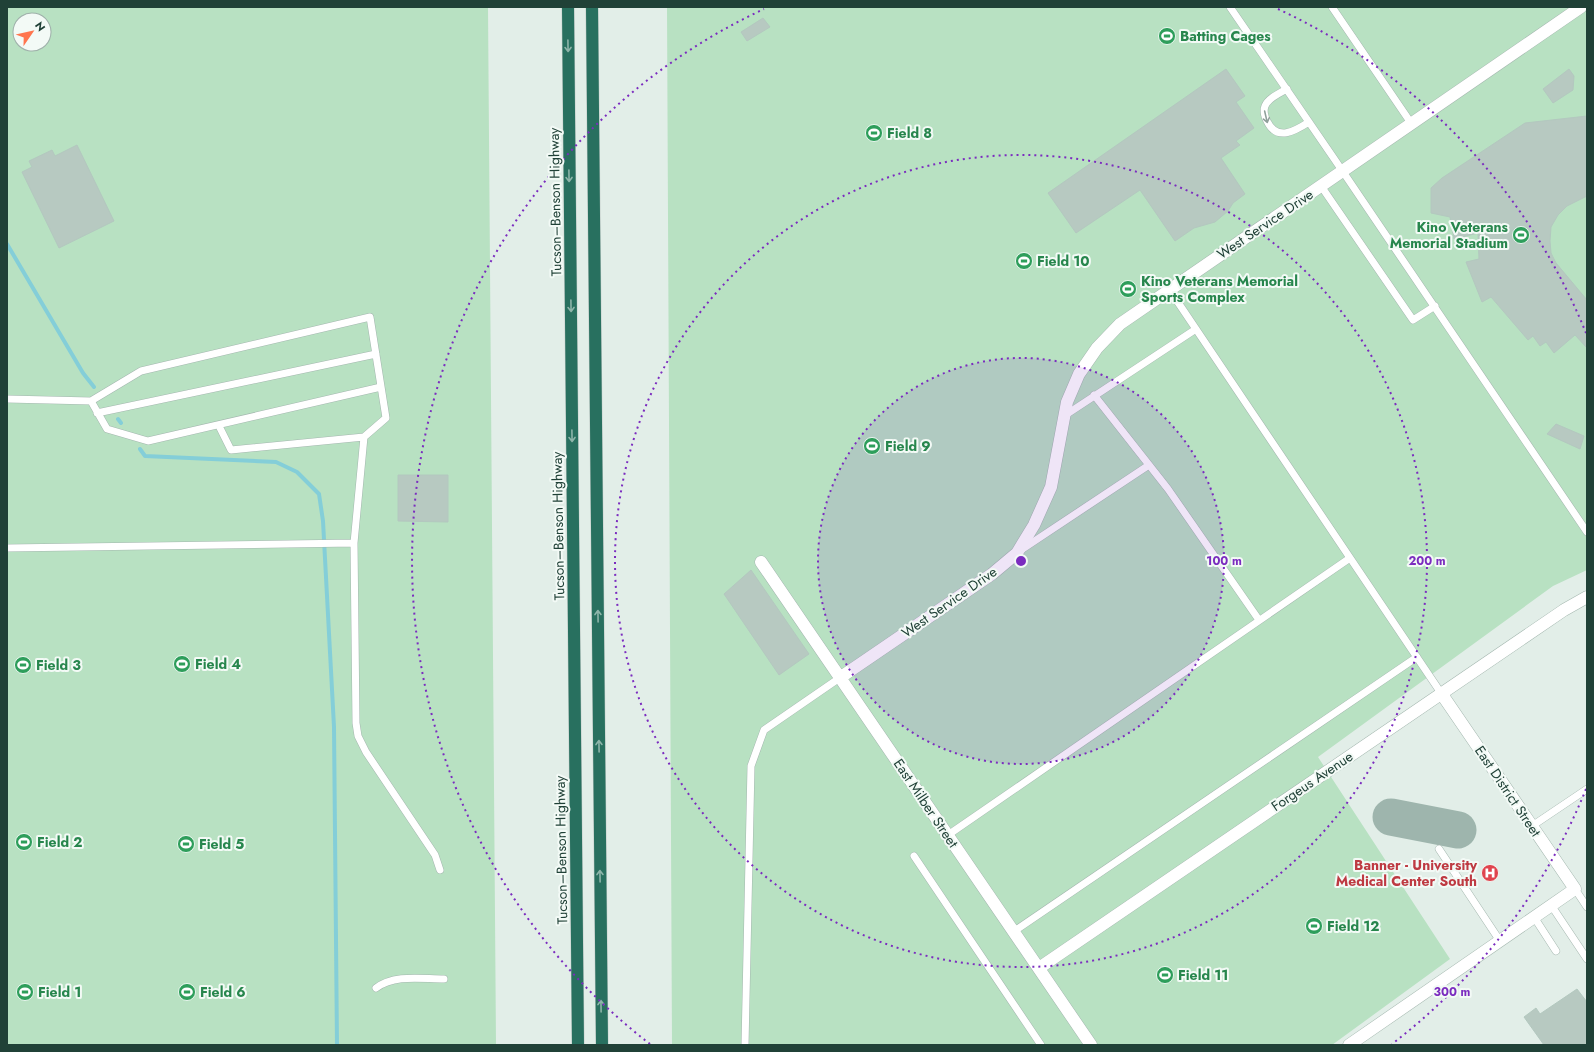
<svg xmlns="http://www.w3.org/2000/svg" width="1594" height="1052" font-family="Jost,sans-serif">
<rect width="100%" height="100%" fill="#e2eee8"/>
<path fill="#b8e1c2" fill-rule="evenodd" d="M 7,7 L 488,7 L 496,1045 L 7,1045 ZM 20,20 L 44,20 L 44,44 L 20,44 Z
M 667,7 L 1587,7 L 1587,570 L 1553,586 L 1318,757 L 1450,959 L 1332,1045 L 672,1045 Z"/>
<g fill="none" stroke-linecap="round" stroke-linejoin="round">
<path stroke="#84ced8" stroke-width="4" d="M 7,244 L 83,373 L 94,387
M 118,419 L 121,423
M 140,449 L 145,456 L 276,462 L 297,472 L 319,494 L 323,521 L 334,727 L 337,1045"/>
<path stroke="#9eb5ad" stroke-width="37" d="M 1391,817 L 1458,830"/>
</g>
<path fill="#b7c9c1" stroke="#b3c8bf" d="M 763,18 L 770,27 L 747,41 L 741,32 Z
M 1226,69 L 1245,96 L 1236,102 L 1254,128 L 1236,141 L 1240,145 L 1221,158 L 1245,194 L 1233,203 L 1228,211 L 1215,222 L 1194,228 L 1175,241 L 1140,190 L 1076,233 L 1048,193 Z
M 1569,69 L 1574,76 L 1573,90 L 1553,103 L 1543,89 Z
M 1587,116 L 1587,196 L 1567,206 L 1558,215 L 1551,227 L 1550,241 L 1551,253 L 1556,263 L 1587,300 L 1587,348 L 1575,335 L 1554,353 L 1546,342 L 1540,346 L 1533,336 L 1528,340 L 1491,297 L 1482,302 L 1466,262 L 1479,259 L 1478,233 L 1454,239 L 1450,217 L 1431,213 L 1431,188 L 1442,178 L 1525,123 Z
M 77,145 L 114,221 L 59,248 L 22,172 L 32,167 L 29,161 L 52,150 L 55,156 Z
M 1556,424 L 1584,436 L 1580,449 L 1547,434 Z
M 398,475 L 448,475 L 448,522 L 398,521 Z
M 751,570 L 809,654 L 779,675 L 724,594 Z
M 1577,989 L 1587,1002 L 1587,1045 L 1544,1045 L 1524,1017 L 1536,1008 L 1540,1014 Z"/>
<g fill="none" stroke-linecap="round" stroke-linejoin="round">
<g stroke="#a4b7af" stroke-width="8">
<path id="service" d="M 1230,7 L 1335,160 L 1587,532
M 1332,7 L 1411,123
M 1287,89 C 1280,93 1268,98 1265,106 C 1263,111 1265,118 1267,121 C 1277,142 1295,131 1309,122
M 1321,186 L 1413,320 L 1435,306
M 1169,289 L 1441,693
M 1094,395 L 1168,489 L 1259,620
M 7,399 L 91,401 L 141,371 L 370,317 L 386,418 L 364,437 L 354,543
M 91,401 L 107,429 L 148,441 L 381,387
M 97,413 L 376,354
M 1064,416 L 1196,329
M 219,426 L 231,450 L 364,437
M 7,548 L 354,543 L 356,723 L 358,736 L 366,752 L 435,855 L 440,870
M 1021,550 L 1149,465
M 1532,826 L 1587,789
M 948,835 L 1350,558
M 1439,849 L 1500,941
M 914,856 L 1041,1045
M 1575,889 L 1587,907
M 1551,905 L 1587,959
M 1534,917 L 1556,951
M 1013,932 L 1417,657
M 376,988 C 395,974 421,979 444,979
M 745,1045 L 751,766 L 764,730 L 841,677"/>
</g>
<g stroke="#a4b7af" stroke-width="13">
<path id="minor" d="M 761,562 L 1091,1045
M 841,677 L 992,574 L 1017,553 L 1034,525 L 1051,487 L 1067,402 L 1079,374 L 1097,348 L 1120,324 L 1581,7
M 1039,968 L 1564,610 L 1587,597
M 1349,1045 L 1575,889 L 1441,693"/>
</g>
<g stroke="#c1cac7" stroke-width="13">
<path id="motorway" d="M 568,7 L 578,1045
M 592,7 L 602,1045"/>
</g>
<use href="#service" stroke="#fff" stroke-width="7"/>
<use href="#minor" stroke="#fff" stroke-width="12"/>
<use href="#motorway" stroke="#28705f" stroke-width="12"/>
</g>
<defs><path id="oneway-shaft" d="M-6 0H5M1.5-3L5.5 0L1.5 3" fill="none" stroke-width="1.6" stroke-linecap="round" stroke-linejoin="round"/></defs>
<g stroke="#8eb5aa">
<use href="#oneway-shaft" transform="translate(568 46) rotate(89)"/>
<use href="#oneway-shaft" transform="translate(569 176) rotate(89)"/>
<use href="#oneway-shaft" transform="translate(571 306) rotate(89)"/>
<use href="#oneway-shaft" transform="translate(572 436) rotate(89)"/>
<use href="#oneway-shaft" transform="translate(598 616) rotate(-91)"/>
<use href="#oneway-shaft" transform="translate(599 746) rotate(-91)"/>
<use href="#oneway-shaft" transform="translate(600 876) rotate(-91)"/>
<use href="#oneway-shaft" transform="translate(601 1006) rotate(-91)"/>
</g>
<use stroke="#90a09b" href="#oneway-shaft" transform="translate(1266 117) rotate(77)"/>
<circle cx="1021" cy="561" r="203" fill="#7b2cbf" fill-opacity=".12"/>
<g fill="none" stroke="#7b2cbf" stroke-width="2" stroke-dasharray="2 4">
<circle cx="1021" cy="561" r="203"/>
<circle cx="1021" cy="561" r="406"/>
<path d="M1586 789A609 609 0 0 1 1392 1044M650 1044A609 609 0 0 1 764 9M1278 9A609 609 0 0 1 1586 333"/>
</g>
<defs>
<g id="stadium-disc" transform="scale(0.9)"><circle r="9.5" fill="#2e9e5b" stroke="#f3faf6"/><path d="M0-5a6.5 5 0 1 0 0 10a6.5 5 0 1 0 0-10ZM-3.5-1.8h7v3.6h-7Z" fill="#fff"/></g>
<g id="hospital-disc" transform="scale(0.9)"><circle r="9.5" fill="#e0444e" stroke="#f3faf6"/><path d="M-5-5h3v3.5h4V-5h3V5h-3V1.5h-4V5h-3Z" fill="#fff"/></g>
</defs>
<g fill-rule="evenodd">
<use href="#stadium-disc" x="1167" y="36"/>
<use href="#stadium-disc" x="874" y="133"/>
<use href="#stadium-disc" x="1521" y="235"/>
<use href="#stadium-disc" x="1024" y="261"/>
<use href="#stadium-disc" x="1128" y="289"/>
<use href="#stadium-disc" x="872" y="446"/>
<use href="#stadium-disc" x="182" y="664"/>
<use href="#stadium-disc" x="23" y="665"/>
<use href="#stadium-disc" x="24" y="842"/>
<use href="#stadium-disc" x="186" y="844"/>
<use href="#hospital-disc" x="1490" y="873"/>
<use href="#stadium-disc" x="1314" y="926"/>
<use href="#stadium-disc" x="1165" y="975"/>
<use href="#stadium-disc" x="25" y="992"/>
<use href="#stadium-disc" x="187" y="992"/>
</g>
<g text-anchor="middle" stroke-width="4" stroke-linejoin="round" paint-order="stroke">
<g font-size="14" font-weight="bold" fill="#27864d" stroke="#f3faf6" text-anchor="start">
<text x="1180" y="41">Batting Cages</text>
<text x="887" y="138">Field 8</text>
<text x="1508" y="232" text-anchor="end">Kino Veterans<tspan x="1508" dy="16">Memorial Stadium</tspan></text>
<text x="1037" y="266">Field 10</text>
<text x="1141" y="286">Kino Veterans Memorial<tspan x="1141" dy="16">Sports Complex</tspan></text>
<text x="885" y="451">Field 9</text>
<text x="195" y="669">Field 4</text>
<text x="36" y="670">Field 3</text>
<text x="37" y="847">Field 2</text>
<text x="199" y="849">Field 5</text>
<text x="1327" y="931">Field 12</text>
<text x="1178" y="980">Field 11</text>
<text x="38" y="997">Field 1</text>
<text x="200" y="997">Field 6</text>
</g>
<g font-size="14" fill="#204137" stroke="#f3faf6">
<text transform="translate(555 202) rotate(-91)" y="5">Tucson–Benson Highway</text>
<text transform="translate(1265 224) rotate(-34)" y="5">West Service Drive</text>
<text transform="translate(558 526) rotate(-91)" y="5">Tucson–Benson Highway</text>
<text transform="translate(949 602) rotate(-35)" y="5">West Service Drive</text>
<text transform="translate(1312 781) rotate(-34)" y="5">Forgeus Avenue</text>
<text transform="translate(1508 791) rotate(56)" y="5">East District Street</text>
<text transform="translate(926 803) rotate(56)" y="5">East Milber Street</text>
<text transform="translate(561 850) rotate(-91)" y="5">Tucson–Benson Highway</text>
</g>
<g font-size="14" font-weight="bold" fill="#be3a42" stroke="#f3faf6" text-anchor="end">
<text x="1477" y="870">Banner - University<tspan x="1477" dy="16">Medical Center South</tspan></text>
</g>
</g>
<circle cx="1021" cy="561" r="6" fill="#7b2cbf" stroke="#f3faf6" stroke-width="2"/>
<g font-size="12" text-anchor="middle" font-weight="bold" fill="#7b2cbf" stroke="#f3faf6" stroke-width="4" stroke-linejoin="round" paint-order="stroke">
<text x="1224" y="565">100 m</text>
<text x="1427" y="565">200 m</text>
<text x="1452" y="996">300 m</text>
</g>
<rect width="1594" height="1052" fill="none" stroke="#204137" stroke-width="16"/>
<g transform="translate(32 32) rotate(56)"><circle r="19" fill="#f3faf6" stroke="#9fb0aa"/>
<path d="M0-3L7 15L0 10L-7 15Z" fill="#ff754e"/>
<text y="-6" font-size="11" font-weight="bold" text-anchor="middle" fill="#204137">N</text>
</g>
</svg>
